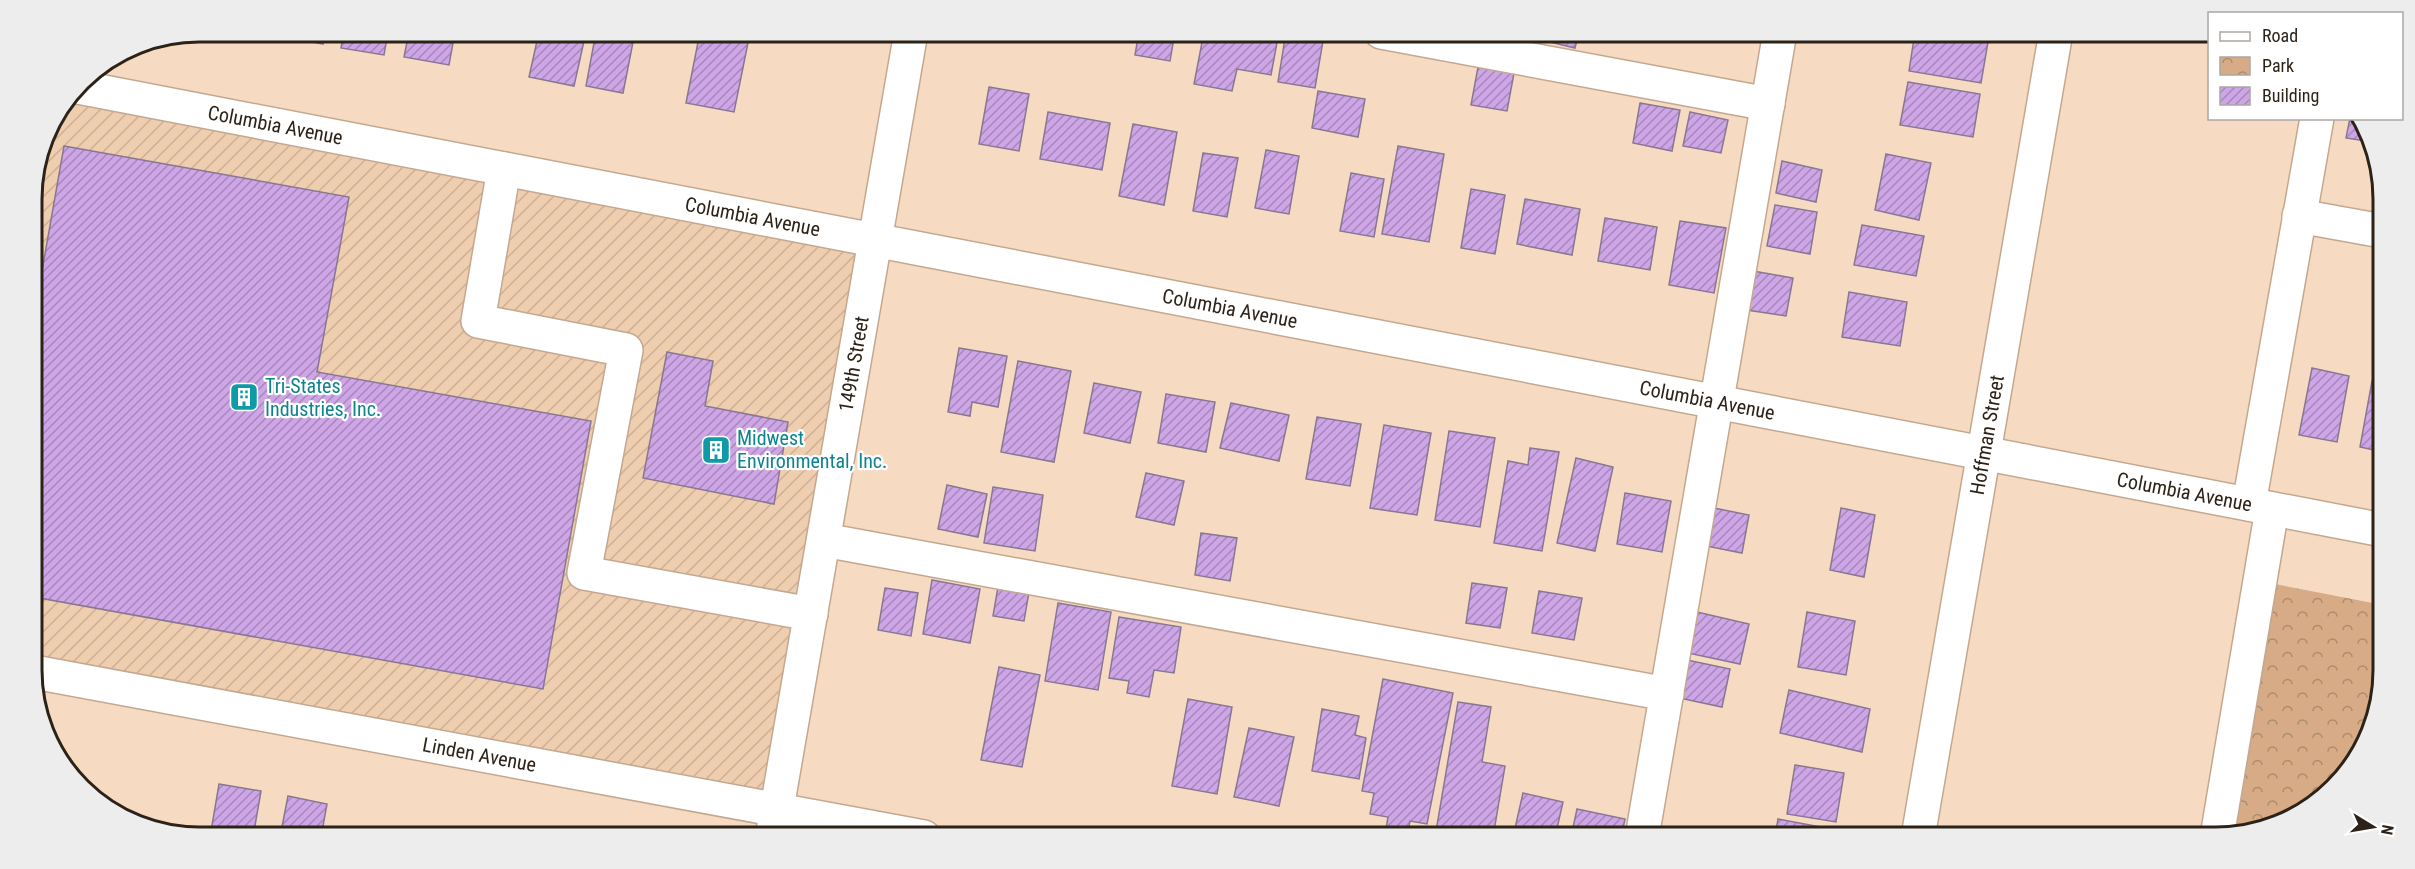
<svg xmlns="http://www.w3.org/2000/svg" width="2415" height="869" font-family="'Roboto Condensed',sans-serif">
<defs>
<pattern id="industrial-furrows" width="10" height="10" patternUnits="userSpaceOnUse" patternTransform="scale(1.5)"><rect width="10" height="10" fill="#efcdaf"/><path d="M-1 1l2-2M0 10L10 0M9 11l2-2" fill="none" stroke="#cdb096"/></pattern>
<pattern id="park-crowns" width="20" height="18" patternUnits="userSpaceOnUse" patternTransform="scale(1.5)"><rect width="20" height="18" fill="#d6ab85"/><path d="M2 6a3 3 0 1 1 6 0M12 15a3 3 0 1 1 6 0" fill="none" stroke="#ae8b6c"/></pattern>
<pattern id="building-hatch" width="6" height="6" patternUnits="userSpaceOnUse" patternTransform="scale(1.5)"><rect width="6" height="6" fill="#cea6e7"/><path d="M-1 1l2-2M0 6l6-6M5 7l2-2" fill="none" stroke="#a787ba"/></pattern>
</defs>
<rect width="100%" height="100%" fill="#f7dac2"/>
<path fill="url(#industrial-furrows)" d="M 78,87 L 875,240 L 777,811 L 34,672 L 32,242 L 55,117 Z"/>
<path fill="url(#park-crowns)" d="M 2275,584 L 2383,605 L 2383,670 L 2375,724 L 2318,803 L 2232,835 Z"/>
<path fill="url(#building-hatch)" stroke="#877792" stroke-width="1.5" d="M 280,32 L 325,32 L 323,44 L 280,36 Z
M 344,32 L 388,32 L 384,55 L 341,48 Z
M 409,32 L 455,32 L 449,65 L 404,57 Z
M 539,32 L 586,32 L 574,86 L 529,77 Z
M 596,32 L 635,32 L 623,93 L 586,86 Z
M 700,32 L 750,33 L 734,112 L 686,103 Z
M 1139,32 L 1175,32 L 1170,61 L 1135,55 Z
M 1204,32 L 1279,32 L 1271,75 L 1237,69 L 1232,91 L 1194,84 Z
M 1286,32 L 1324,35 L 1315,88 L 1278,82 Z
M 1534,32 L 1579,32 L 1575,48 L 1533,38 Z
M 1915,32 L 1988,42 L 1981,83 L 1909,71 Z
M 1478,67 L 1514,73 L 1507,111 L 1471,105 Z
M 1908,82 L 1980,94 L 1973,137 L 1900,125 Z
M 989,87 L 1029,94 L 1019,151 L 979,144 Z
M 1318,91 L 1365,99 L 1358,137 L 1312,128 Z
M 1640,103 L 1680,110 L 1672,151 L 1633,143 Z
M 1048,112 L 1110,123 L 1102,170 L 1040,159 Z
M 1690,112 L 1728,120 L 1721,153 L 1683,146 Z
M 2350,118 L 2356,118 L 2366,141 L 2346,138 Z
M 1133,124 L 1177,132 L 1164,205 L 1119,196 Z
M 64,146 L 349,197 L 317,372 L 591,421 L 543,689 L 34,597 L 33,322 Z
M 1398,146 L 1444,154 L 1429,242 L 1382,234 Z
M 1266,150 L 1299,156 L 1289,214 L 1255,208 Z
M 1203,153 L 1238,158 L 1227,217 L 1193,211 Z
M 1886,154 L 1931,163 L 1919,220 L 1875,210 Z
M 1782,161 L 1822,170 L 1816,202 L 1776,193 Z
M 1351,173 L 1384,179 L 1374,237 L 1340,231 Z
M 1471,189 L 1505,195 L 1495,254 L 1461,248 Z
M 1525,199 L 1580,209 L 1572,255 L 1517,244 Z
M 1775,205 L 1817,212 L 1810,254 L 1767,246 Z
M 1605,218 L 1657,227 L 1650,270 L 1598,261 Z
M 1680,221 L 1726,228 L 1714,293 L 1669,285 Z
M 1862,225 L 1924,236 L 1916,276 L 1854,265 Z
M 1753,271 L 1793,278 L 1786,316 L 1747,310 Z
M 1849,292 L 1907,302 L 1900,346 L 1842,337 Z
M 959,348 L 1007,356 L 998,407 L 972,402 L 970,416 L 948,412 Z
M 667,352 L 713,361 L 705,406 L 788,422 L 774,504 L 643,478 Z
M 1018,361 L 1071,371 L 1054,462 L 1001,452 Z
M 2312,368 L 2349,376 L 2337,442 L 2299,435 Z
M 2372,381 L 2383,383 L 2383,452 L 2360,447 Z
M 1094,383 L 1141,392 L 1130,443 L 1084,433 Z
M 1166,394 L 1215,402 L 1206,452 L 1158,443 Z
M 1231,403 L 1289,415 L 1279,461 L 1220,448 Z
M 1317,417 L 1361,424 L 1350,486 L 1306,479 Z
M 1384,425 L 1431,433 L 1417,515 L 1370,508 Z
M 1449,431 L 1495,438 L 1480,527 L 1435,520 Z
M 1530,448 L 1559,452 L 1542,551 L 1494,543 L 1508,461 L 1528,465 Z
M 1576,458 L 1613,467 L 1595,551 L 1557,543 Z
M 1146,473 L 1184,481 L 1174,525 L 1136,517 Z
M 947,485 L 987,494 L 978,537 L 938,529 Z
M 993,487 L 1043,495 L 1035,551 L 984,543 Z
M 1625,493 L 1671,501 L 1662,552 L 1617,544 Z
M 1714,508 L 1749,515 L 1742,553 L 1706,546 Z
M 1841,508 L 1875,515 L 1864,577 L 1830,570 Z
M 1201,533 L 1237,538 L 1230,581 L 1195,575 Z
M 932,580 L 980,589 L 970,643 L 923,634 Z
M 999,581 L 1030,586 L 1024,621 L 993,616 Z
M 1472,583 L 1507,588 L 1500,628 L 1466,623 Z
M 885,588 L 918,593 L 911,636 L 878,630 Z
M 1539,591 L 1582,598 L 1574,640 L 1532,633 Z
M 1058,603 L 1111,612 L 1098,690 L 1045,681 Z
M 1697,612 L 1749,624 L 1740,664 L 1688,653 Z
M 1807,612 L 1855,621 L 1846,675 L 1798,667 Z
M 1119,617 L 1181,627 L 1174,673 L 1154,670 L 1149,697 L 1127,693 L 1129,681 L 1109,678 Z
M 1687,660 L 1730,669 L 1722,707 L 1679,698 Z
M 999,667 L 1040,675 L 1022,767 L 981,760 Z
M 1383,679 L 1453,693 L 1427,824 L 1410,821 L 1407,837 L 1385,834 L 1388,817 L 1370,814 L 1374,793 L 1362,791 Z
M 1789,690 L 1870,709 L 1862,752 L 1780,733 Z
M 1188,699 L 1232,707 L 1217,794 L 1172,786 Z
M 1458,702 L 1491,707 L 1482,762 L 1505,766 L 1493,837 L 1435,837 Z
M 1322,709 L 1359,716 L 1355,735 L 1366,738 L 1359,779 L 1312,771 Z
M 1249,728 L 1294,737 L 1279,806 L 1234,797 Z
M 1795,765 L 1844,773 L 1836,822 L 1787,814 Z
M 219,784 L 261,791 L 253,837 L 210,837 Z
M 1523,793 L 1563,802 L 1555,837 L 1513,837 Z
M 288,796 L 327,804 L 321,837 L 280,837 Z
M 1577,809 L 1625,819 L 1621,837 L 1571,837 Z
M 1778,819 L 1853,833 L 1852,837 L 1775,837 Z"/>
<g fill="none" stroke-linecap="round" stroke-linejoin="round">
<g stroke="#c3a890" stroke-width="36">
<g id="minor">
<path d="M 1381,32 L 1768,104"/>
<path id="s1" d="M 78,87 L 2383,530"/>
<path d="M 504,169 L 478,321 L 626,350 L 584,573 L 811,614"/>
<path d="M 2299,216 L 2382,231"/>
<path d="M 2249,504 L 2317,118"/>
<path d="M 824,540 L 1667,694"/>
<path id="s2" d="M 34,672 L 924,837"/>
<path id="s3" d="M 772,837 L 911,32"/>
<path d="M 1642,837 L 1780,32"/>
<path id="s4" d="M 1918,837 L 2056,32"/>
<path d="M 2217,837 L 2272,509"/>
</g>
</g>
<use href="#minor" stroke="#fff" stroke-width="33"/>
</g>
<defs>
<g id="building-square" transform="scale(1.5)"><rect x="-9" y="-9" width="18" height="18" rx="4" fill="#0f9aa8" stroke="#fff"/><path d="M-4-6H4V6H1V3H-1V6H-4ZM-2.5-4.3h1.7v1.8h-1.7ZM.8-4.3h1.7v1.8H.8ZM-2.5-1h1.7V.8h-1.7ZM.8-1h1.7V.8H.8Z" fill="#fff"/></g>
</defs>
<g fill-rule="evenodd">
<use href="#building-square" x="244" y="397"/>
<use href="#building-square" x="716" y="450"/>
</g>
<g text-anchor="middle" stroke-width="4.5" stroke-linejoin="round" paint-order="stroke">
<g font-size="20" fill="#2c2218" stroke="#fff">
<text dy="7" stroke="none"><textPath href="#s1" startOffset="201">Columbia Avenue</textPath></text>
<text dy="7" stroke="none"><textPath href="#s1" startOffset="687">Columbia Avenue</textPath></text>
<text dy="7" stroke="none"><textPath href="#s1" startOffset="1173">Columbia Avenue</textPath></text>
<text dy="7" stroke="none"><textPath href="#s3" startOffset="480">149th Street</textPath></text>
<text dy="7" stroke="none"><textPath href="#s1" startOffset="1659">Columbia Avenue</textPath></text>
<text dy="7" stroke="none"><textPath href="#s4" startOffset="408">Hoffman Street</textPath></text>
<text dy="7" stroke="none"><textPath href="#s1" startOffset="2145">Columbia Avenue</textPath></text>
<text dy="7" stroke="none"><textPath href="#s2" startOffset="453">Linden Avenue</textPath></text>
</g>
<g font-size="20" fill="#0d838f" stroke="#fff" text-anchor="start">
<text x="265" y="393">Tri-States<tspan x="265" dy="23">Industries, Inc.</tspan></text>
<text x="737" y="445">Midwest<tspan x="737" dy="23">Environmental, Inc.</tspan></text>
</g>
</g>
<path d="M0 0H2415V869H0ZM199 42H2216A157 157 0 0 1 2373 199V670A157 157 0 0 1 2216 827H199A157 157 0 0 1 42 670V199A157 157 0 0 1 199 42Z" fill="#eeeded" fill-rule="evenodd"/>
<path fill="none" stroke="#2c2218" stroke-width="3" d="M199 42H2216A157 157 0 0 1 2373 199V670A157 157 0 0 1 2216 827H199A157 157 0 0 1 42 670V199A157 157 0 0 1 199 42Z"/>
<rect x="2208" y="12" width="195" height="108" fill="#ffffff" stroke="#aba7a3" stroke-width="1.5"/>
<rect x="2220" y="32" width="30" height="9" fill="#ffffff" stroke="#aba7a3" stroke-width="1.5"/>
<text x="2262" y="42" font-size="18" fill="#2c2218">Road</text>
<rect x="2220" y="57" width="30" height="18" fill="url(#park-crowns)" stroke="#aba7a3" stroke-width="1.5"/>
<text x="2262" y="72" font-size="18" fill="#2c2218">Park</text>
<rect x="2220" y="87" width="30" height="18" fill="url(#building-hatch)" stroke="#aba7a3" stroke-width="1.5"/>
<text x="2262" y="102" font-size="18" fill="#2c2218">Building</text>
<g transform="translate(2373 827) rotate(101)" stroke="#ffffff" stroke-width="4.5" paint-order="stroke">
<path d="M0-4.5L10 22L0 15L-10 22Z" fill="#2c2218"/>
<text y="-9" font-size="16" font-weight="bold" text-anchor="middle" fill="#2c2218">N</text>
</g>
</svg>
